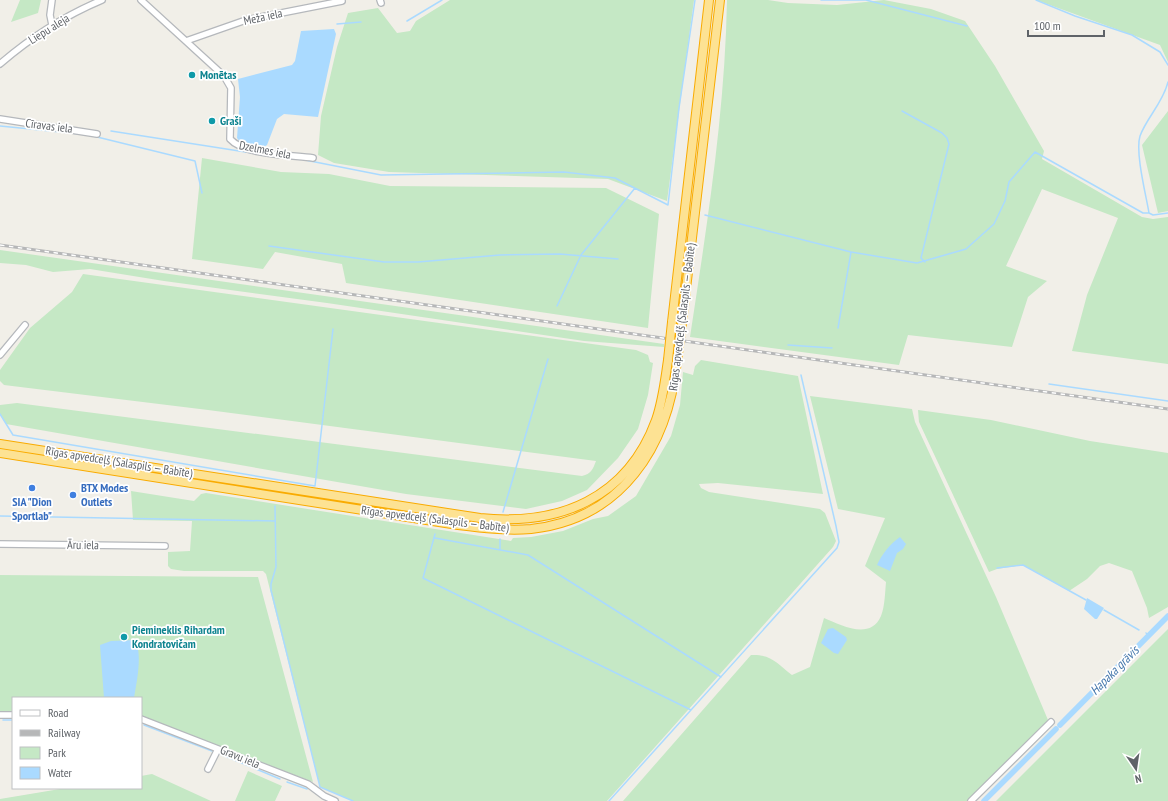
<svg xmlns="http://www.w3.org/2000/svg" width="1168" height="801" font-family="'PT Sans Narrow',sans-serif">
<rect width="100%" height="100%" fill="#f1efe8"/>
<path fill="#c5e8c5" d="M 20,0 L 41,0 L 38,13 L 11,22 Z
M 450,0 L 694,0 L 667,201 L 608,179 L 389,172 L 334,163 L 318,155 L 321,116 L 337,47 L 348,13 L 378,8 L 397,33 L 410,31 L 416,21 Z
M 727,0 L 768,0 L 788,3 L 837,5 L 884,0 L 931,9 L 965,21 L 995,66 L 1044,151 L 1042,159 L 1142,217 L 1153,219 L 1168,217 L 1168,364 L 1072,351 L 1087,295 L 1118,218 L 1042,189 L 1006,266 L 1047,281 L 1028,297 L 1012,347 L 908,335 L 899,365 L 690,337 C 707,225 725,113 727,0 Z
M 1036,0 L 1168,0 L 1168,62 L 1160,45 Z
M 1168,111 L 1168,211 L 1158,213 L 1142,145 Z
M 202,158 L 281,172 L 329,174 L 390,186 L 606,188 L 659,214 L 648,328 L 346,283 L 342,264 L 275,252 L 263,269 L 192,259 Z
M 0,250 L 664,344 L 664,347 L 584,341 L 327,303 L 164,281 L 90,269 L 53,272 L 26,265 L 0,263 Z
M 83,274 L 636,350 L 648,355 L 650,362 L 653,363 L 648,395 L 638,429 L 618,458 L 587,490 L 562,501 L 526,509 L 406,494 L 6,424 L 0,414 L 0,405 L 17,403 L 582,476 C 591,474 593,469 596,461 L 208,410 L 4,385 L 0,381 L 0,370 L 30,328 L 72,292 Z
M 701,360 L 798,376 L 823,494 L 718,483 L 699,484 L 701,488 L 709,492 L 820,509 L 825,513 L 836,541 L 833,547 L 607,801 L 353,801 L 320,787 L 266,574 L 263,571 L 184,571 L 171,569 L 168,566 L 168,552 L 190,551 L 192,521 L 133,520 L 131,491 L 194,501 L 201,494 L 206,493 L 511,541 L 513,538 L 531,537 L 563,531 L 593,519 L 608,516 L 636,496 L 671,436 L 680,405 L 683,372 L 693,375 L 695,366 Z
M 810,396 L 912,409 L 915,422 L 996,597 L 1048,720 L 967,801 L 623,801 L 751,655 C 771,654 777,663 792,675 L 810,667 L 824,618 C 841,625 870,641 881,616 C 885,606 885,592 886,582 L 865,566 L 885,518 L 838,509 Z
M 918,410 L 991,420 L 1090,441 L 1168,453 L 1168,607 L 1149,618 L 1147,608 L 1132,571 L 1109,563 L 1100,566 L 1087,579 L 1069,591 L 1023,565 L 997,569 L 989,572 L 919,422 Z
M 0,575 L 258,577 L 313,782 L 141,717 L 141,698 L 13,698 L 13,712 L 0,712 Z
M 1168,629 L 1168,801 L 996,801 Z
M 248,771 L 282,786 L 275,801 L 235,801 Z
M 152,774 L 211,801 L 0,801 L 0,799 L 66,788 L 141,788 L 141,776 Z"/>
<path fill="#aadaff" d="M 334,29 L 336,34 L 318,117 L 284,114 L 277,119 L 267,145 L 262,148 L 241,143 L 237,138 L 240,97 L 238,79 L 292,65 L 295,61 L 301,31 Z
M 900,537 L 906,544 L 903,549 L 897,553 L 890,571 L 877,565 C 882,554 890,544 900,537 Z
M 1087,598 L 1104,608 L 1097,619 L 1095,619 L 1084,609 Z
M 833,628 L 846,637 L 847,640 L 838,654 L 834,653 L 821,643 L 828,629 Z
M 136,640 C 142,658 137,680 134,698 L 104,698 L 100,645 L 111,641 Z"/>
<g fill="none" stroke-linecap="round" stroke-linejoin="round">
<path stroke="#aadaff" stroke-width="1.5" d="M 821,0 L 866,0 L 967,26
M 1036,0 L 1075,16 L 1132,35 L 1160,52 L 1168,65
M 407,21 L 442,0
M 337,24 L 361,22
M 902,111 L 942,133 L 947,138 L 949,144 L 921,258 L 925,262
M 0,126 L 81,134
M 111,131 L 252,153
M 89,135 L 195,161 L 202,193
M 305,160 L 381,175 L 564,172 L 615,178 L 668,205 L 679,108 L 695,0
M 1149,213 L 1153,215 L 1168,213
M 705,215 L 851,252 L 917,263 L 966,249 L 994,224 L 1005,201 L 1009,182 L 1035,152 L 1143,213 L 1149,213 C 1146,195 1135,152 1140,136 C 1147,117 1163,103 1168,82
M 269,246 L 384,262 L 418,262 L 500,255 L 560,254 L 618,259
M 557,306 L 581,255 L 635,188
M 838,328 L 851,252
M 788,345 L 832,348
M 1049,384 L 1168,401
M 0,414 L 13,435 L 315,486 L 333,329
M 275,506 L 276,567 L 271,584 L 271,590 L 320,787 L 353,801
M 503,512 L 548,359
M 0,516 L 275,521
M 435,534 L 423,578 L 691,710
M 435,538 L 528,555 L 721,677
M 500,549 L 500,539
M 997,568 L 1023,565 L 1086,600
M 1104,610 L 1139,630
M 1146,633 L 1149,635
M 3,720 L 13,720
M 144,725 L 212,751
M 220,754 L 280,779
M 287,782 L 307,789
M 609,801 L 837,548 L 839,542 L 836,526 L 801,375"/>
<path stroke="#aadaff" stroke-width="5.5" d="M 1060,725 L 1168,616
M 984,801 L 1056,729"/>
<g stroke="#b5b8bc" stroke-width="8">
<path id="minor" d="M 141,0 L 224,76 L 231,88 L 230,139 C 244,155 291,155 313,158
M 380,0 L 381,3
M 52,25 L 50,15 L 52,0
M 186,41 L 246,20 L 342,1
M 0,64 C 30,38 64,16 102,0
M 0,119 L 97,134
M 0,355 L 25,325
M 0,544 L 165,546
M 0,715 L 13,715
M 141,719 L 308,784 L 324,796 L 335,801
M 208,769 L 218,749
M 971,801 L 1051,722"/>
</g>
<g stroke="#f9ab00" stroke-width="10">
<path id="highway" d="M 672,322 L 709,0
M 682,323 L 720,0
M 0,444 L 480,518 C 559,526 627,499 656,420 C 663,400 665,380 668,360
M 0,453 L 458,525 C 482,528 506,531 531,529 C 622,519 668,447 677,361"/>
</g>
<use href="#minor" stroke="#fff" stroke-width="5.5"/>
<use href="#highway" stroke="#fde293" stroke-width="8"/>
<g stroke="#b6b7b8" stroke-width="3">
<path id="rail" d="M 0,245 L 1168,409"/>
</g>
<use href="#rail" stroke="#fff" stroke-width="1.5" stroke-dasharray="4.5" stroke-linecap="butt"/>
<g stroke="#f9ab00" stroke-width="10" stroke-linecap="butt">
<path id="highway-bridge" d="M 668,360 L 672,322
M 677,361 L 682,323"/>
</g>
<use href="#highway-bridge" stroke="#fde293" stroke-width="8"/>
</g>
<g fill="#0f9aa8" stroke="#fff" stroke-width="1.5">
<circle cx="192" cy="75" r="4"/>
<circle cx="212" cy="121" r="4"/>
<circle cx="124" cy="637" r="4"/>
</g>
<g fill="#3f7fe0" stroke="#fff" stroke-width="1.5">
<circle cx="32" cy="488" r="4"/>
<circle cx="73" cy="495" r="4"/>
</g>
<g text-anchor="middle" stroke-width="3.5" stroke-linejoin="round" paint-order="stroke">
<g font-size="12" fill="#5f6368" stroke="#fff">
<text transform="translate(263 17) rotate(-12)" y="4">Meža iela</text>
<text transform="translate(49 29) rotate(-32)" y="4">Liepu aleja</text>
<text transform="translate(49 126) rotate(7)" y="4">Cīravas iela</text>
<text transform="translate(265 150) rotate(11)" y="4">Dzelmes iela</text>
<text transform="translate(682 317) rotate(-83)" y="4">Rīgas apvedceļš (Salaspils — Babīte)</text>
<text transform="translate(119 462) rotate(9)" y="4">Rīgas apvedceļš (Salaspils — Babīte)</text>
<text transform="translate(435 519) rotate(7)" y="4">Rīgas apvedceļš (Salaspils — Babīte)</text>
<text transform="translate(83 545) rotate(1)" y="4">Āru iela</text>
<text transform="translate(240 757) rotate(22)" y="4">Gravu iela</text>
</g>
<g font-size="12" font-weight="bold" fill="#0d838f" stroke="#fff" text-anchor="start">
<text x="200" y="79">Monētas</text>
<text x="220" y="125">Graši</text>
<text x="132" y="634">Piemineklis Rihardam<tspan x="132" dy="14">Kondratovičam</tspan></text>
</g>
<g font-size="12" font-weight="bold" fill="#366cbe" stroke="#fff" text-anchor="start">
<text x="81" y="492">BTX Modes<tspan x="81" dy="14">Outlets</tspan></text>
<text x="32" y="506" text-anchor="middle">SIA "Dion<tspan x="32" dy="14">Sportlab"</tspan></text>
</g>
<g font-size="13" font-style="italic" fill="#4174aa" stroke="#fff">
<text transform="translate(1114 670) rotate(-45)" y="5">Hapaka grāvis</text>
</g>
</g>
<rect x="12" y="697" width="130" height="92" fill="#ffffff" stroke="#bfc1c3"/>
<rect x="20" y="710" width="20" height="6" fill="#ffffff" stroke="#bfc1c3"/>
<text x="48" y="717" font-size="12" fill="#5f6368">Road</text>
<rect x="20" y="730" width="20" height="6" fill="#b6b7b8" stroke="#bfc1c3"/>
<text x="48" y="737" font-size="12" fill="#5f6368">Railway</text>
<rect x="20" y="747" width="20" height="12" fill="#c5e8c5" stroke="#bfc1c3"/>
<text x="48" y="757" font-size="12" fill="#5f6368">Park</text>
<rect x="20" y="767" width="20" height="12" fill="#aadaff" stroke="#bfc1c3"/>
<text x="48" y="777" font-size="12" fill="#5f6368">Water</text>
<g transform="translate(1136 769) rotate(167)" stroke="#ffffff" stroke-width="3" paint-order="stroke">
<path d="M0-3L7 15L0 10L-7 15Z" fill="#5f6368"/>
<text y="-6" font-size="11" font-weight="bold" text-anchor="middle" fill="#5f6368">N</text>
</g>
<path d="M1028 30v6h76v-6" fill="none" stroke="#5f6368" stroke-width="2"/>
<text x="1034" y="30" font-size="12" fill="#5f6368" stroke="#ffffff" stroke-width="3" paint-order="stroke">100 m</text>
</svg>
